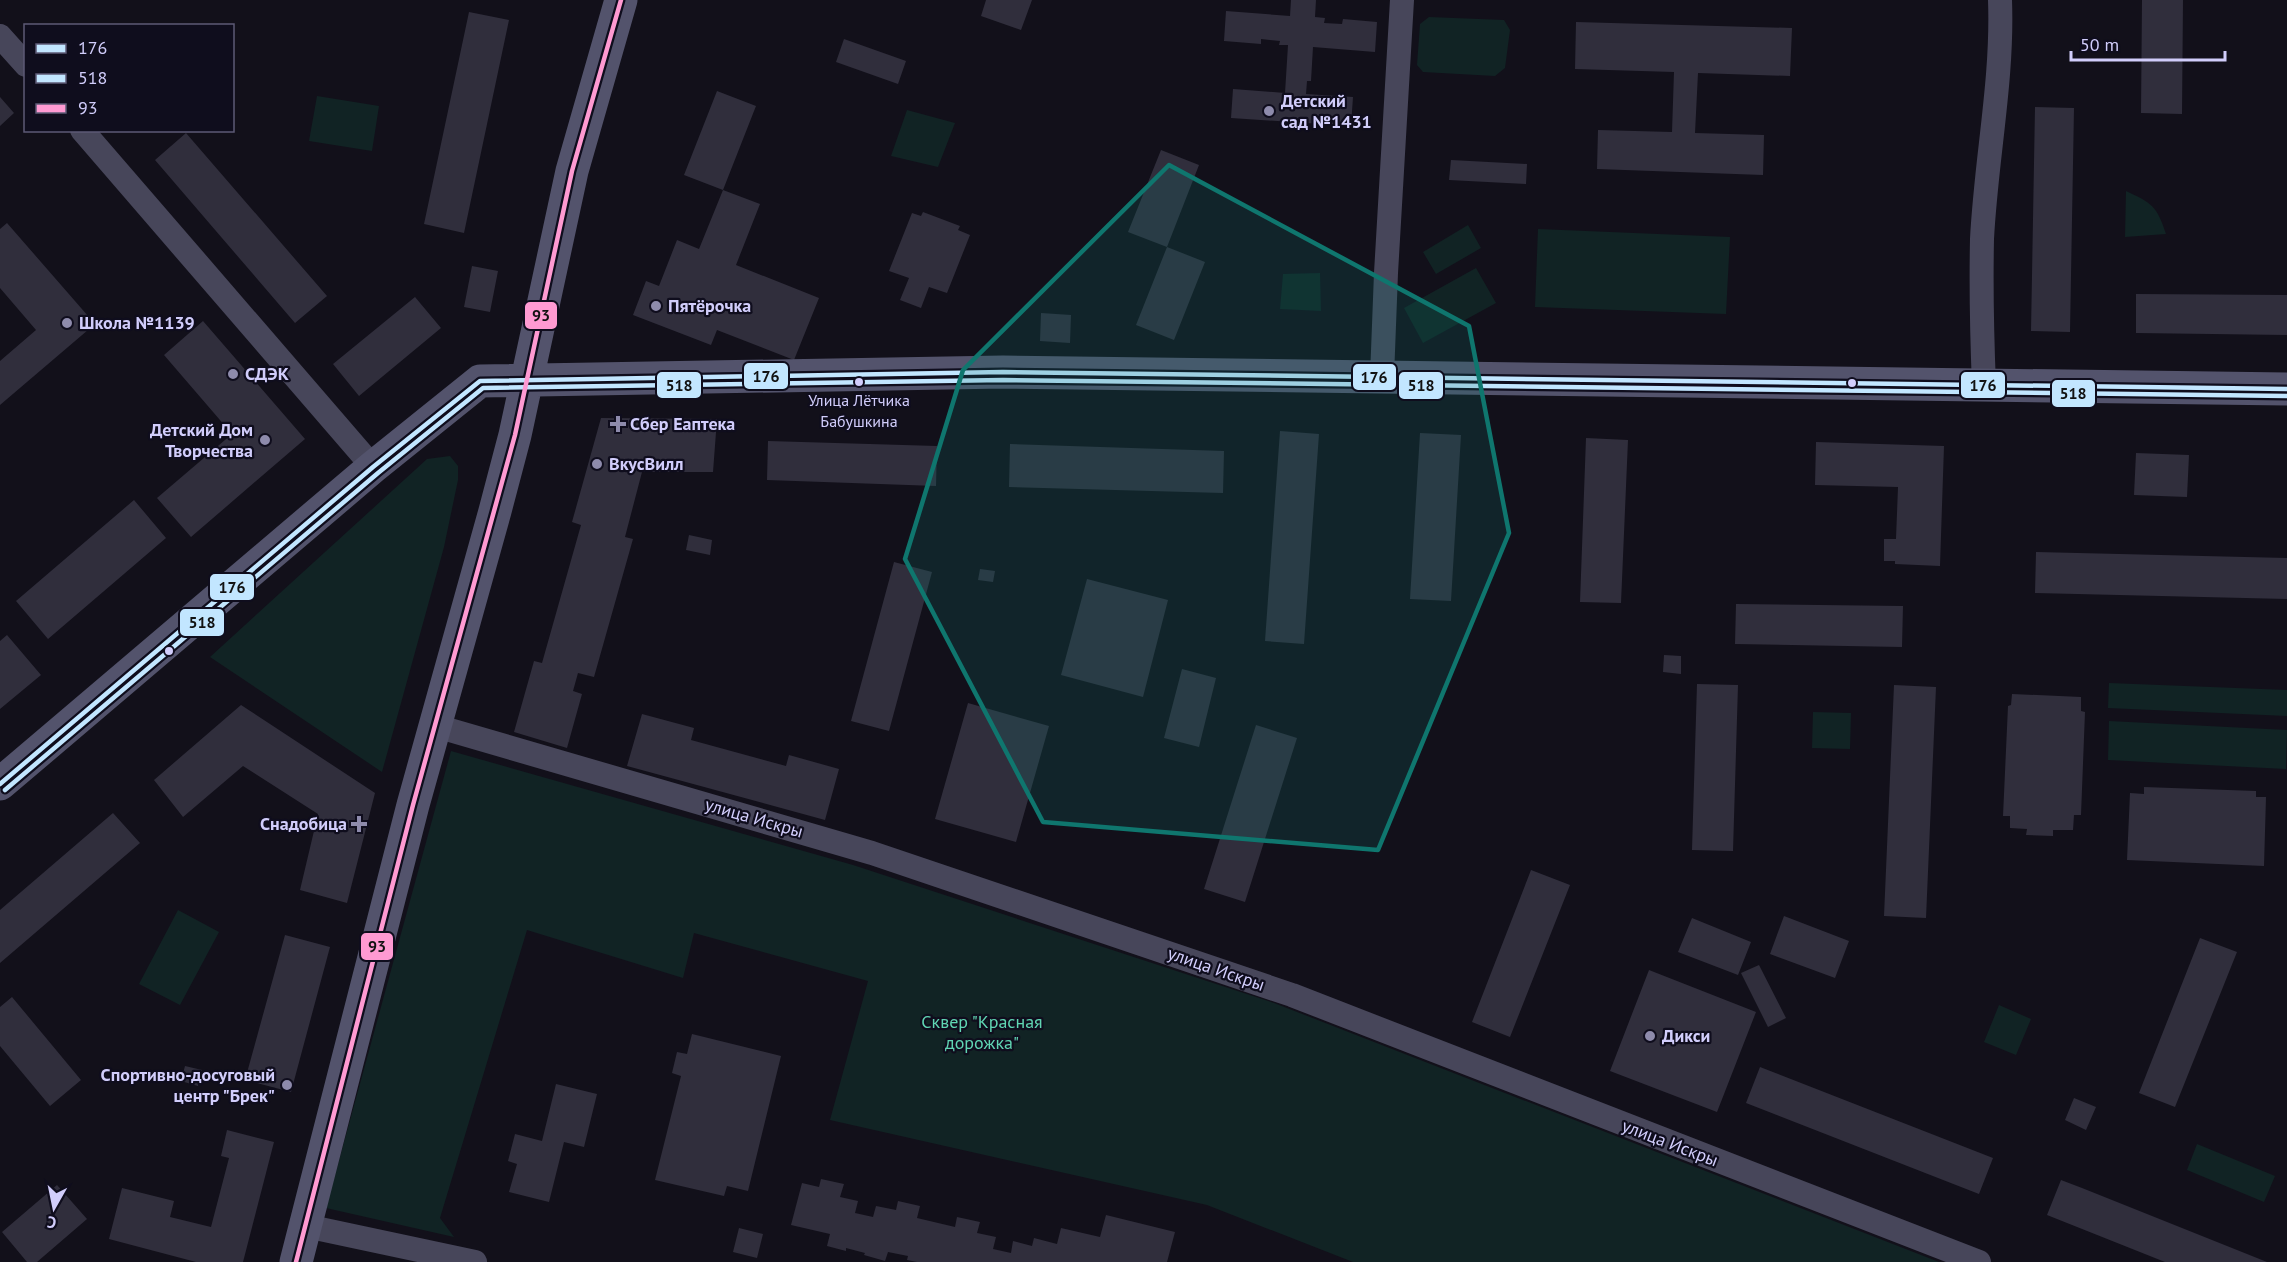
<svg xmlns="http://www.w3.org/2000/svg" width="2287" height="1262" font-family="'PT Sans',sans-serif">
<rect width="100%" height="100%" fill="#12101a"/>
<path fill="#112324" d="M 1429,17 L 1504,20 L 1510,30 L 1505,68 L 1495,76 L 1423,72 L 1417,65 L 1420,24 Z
M 317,96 L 379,106 L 372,151 L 309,141 Z
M 907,110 L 955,123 L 938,167 L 891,156 Z
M 2126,191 C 2152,203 2157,206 2166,234 L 2125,237 Z
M 1468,225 L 1481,248 L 1436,274 L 1423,252 Z
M 1538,229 L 1730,237 L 1726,314 L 1535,307 Z
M 1476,268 L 1496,303 L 1423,343 L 1404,308 Z
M 1320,273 L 1321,311 L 1280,309 L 1283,274 Z
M 450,456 L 458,466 L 458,480 L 444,547 L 382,772 L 210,657 L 427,459 Z
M 2109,683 L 2287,690 L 2287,716 L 2108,708 Z
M 1813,712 L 1851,713 L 1850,749 L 1812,748 Z
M 2109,721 L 2287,730 L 2286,769 L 2108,760 Z
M 451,751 L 853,865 L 1274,1003 L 1939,1262 L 1353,1262 L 1207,1205 L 830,1120 L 868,981 L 694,933 L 683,978 L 527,930 L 440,1218 L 454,1237 L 326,1208 Z
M 178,910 L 219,932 L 180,1005 L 139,984 Z
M 1999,1005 L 2031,1019 L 2016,1055 L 1984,1042 Z
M 2197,1144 L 2275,1176 L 2264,1202 L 2187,1170 Z"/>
<path fill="#302e3c" d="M 986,0 L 1032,0 L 1021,30 L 981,16 Z
M 1291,0 L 1316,0 L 1315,17 L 1325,18 L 1324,23 L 1342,24 L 1343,19 L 1377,22 L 1375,52 L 1313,47 L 1311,81 L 1307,81 L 1306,94 L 1353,97 L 1351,126 L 1231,118 L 1233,89 L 1285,93 L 1288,45 L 1279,45 L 1280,41 L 1261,39 L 1261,44 L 1224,41 L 1226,11 L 1290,16 Z
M 2142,0 L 2183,0 L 2182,114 L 2141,113 Z
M 469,12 L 509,20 L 464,233 L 424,224 Z
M 1576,22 L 1792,28 L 1790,76 L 1698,73 L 1695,133 L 1764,135 L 1763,175 L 1597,169 L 1598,130 L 1672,132 L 1674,72 L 1575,69 Z
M 844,39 L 906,61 L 898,84 L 836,62 Z
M 717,91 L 756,106 L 723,190 L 684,175 Z
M 0,97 L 14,113 L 0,126 Z
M 2035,107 L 2074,108 L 2070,332 L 2031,331 Z
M 186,133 L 327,296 L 295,323 L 155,160 Z
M 1161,150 L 1199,165 L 1167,247 L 1128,232 Z
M 1451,160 L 1527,164 L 1526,184 L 1449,180 Z
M 723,190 L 760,204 L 736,265 L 819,298 L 794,360 L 717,330 L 711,345 L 633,315 L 646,281 L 659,286 L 677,240 L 699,249 Z
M 923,212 L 960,226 L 958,230 L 970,235 L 947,293 L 929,287 L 921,308 L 900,300 L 909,278 L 889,271 L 912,213 L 921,216 Z
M 7,223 L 95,324 L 0,405 L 0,361 L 36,330 L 0,288 L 0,229 Z
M 1167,247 L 1205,262 L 1174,340 L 1136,325 Z
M 472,266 L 498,271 L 490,312 L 464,307 Z
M 2136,294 L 2287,295 L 2287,335 L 2136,333 Z
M 415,297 L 441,328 L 359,396 L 333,364 Z
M 1041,313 L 1071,315 L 1070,343 L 1040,341 Z
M 203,321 L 305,439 L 191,537 L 157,498 L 232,434 L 164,355 Z
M 601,418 L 717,419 L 713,472 L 642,472 L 625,537 L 633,539 L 594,677 L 578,673 L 573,691 L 582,694 L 567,748 L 514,732 L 534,661 L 542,663 L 581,525 L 572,522 Z
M 1280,431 L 1319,434 L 1304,644 L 1265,641 Z
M 1420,433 L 1461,435 L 1451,601 L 1410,599 Z
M 1586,438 L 1628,440 L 1621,603 L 1580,602 Z
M 768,441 L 937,446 L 936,486 L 767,480 Z
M 1816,442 L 1944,446 L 1940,566 L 1895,564 L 1895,561 L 1884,561 L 1884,539 L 1896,539 L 1898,487 L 1815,485 Z
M 1010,444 L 1224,451 L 1223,493 L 1009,487 Z
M 2136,453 L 2189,455 L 2187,497 L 2134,495 Z
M 134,500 L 166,538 L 48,639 L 16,601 Z
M 689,535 L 712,540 L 710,555 L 686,550 Z
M 2036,552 L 2287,558 L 2287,599 L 2035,593 Z
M 894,562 L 932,572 L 889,731 L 851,721 Z
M 980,569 L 995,571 L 993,582 L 978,580 Z
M 1087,579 L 1168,600 L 1143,697 L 1061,675 Z
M 1736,604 L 1903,606 L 1902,647 L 1735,644 Z
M 7,635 L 41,675 L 0,709 L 0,641 Z
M 1664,655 L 1681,656 L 1681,674 L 1663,672 Z
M 1182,669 L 1216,678 L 1199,747 L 1164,738 Z
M 1697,684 L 1738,685 L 1733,851 L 1692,850 Z
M 1894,685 L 1936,687 L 1926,918 L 1884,916 Z
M 2012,694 L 2081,697 L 2081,711 L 2085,712 L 2081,815 L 2074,815 L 2073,830 L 2053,830 L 2053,836 L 2026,835 L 2027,829 L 2010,828 L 2010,816 L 2003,816 L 2008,706 L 2011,705 Z
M 968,703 L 1049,726 L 1016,842 L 935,819 Z
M 241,705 L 375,793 L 347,903 L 300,890 L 318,814 L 243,766 L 183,817 L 154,780 Z
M 642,714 L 694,728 L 691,740 L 786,766 L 789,755 L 839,769 L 825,820 L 627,766 Z
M 1256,725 L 1297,738 L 1245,902 L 1204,889 Z
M 2144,787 L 2256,791 L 2256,797 L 2266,797 L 2264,866 L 2127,860 L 2130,793 L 2144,794 Z
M 113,813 L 140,843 L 0,963 L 0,910 Z
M 1531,870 L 1570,885 L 1510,1037 L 1472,1022 Z
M 1784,916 L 1849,941 L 1835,978 L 1770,954 Z
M 1692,918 L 1751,942 L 1738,975 L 1678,952 Z
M 285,935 L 330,947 L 291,1092 L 245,1080 Z
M 2200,938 L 2237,952 L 2175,1107 L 2139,1093 Z
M 1759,965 L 1786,1018 L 1768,1027 L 1741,973 Z
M 1649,970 L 1756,1012 L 1717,1112 L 1610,1071 Z
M 12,997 L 81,1080 L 50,1106 L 0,1046 L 0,1007 Z
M 692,1034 L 781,1056 L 748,1191 L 727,1186 L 724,1196 L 655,1180 L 681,1076 L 672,1073 L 677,1052 L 687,1054 Z
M 185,1066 L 202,1070 L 198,1086 L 181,1081 Z
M 1760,1067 L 1993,1158 L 1979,1194 L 1746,1103 Z
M 556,1084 L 597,1094 L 584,1147 L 564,1142 L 549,1202 L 509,1192 L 517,1164 L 508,1161 L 515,1134 L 542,1141 Z
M 2074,1098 L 2096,1107 L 2086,1130 L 2065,1120 Z
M 227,1130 L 274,1142 L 243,1262 L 196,1262 L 109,1239 L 122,1188 L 174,1201 L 170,1217 L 211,1227 L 229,1158 L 221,1156 Z
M 821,1179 L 844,1184 L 840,1197 L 858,1201 L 855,1213 L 873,1217 L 876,1206 L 896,1210 L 898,1201 L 920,1206 L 917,1218 L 955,1227 L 957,1217 L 980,1222 L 977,1233 L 996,1237 L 993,1249 L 1011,1253 L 1013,1241 L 1032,1246 L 1034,1238 L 1057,1244 L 1061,1228 L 1100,1237 L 1106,1215 L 1175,1232 L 1167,1262 L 917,1262 L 907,1260 L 908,1256 L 888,1252 L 885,1261 L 864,1255 L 865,1253 L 846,1248 L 846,1251 L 827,1246 L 830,1234 L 791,1225 L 802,1183 L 819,1187 Z
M 2061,1180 L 2082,1188 L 2267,1262 L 2165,1262 L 2047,1215 Z
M 57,1185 L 87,1219 L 37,1262 L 27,1262 L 2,1232 Z
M 739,1228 L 763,1234 L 757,1258 L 733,1252 Z"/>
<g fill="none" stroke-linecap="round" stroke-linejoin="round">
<path stroke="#47465a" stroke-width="24" d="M 0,36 L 26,65
M 82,130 L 373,467
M 1382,377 L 1386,273 L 1402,0
M 1984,386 C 1982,337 1981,287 1982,239 C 1986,159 2003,80 2000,0
M 436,726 L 872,853 L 1292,995 L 1979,1262
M 306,1226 L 475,1262"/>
<path stroke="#53536c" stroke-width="33" d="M 0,784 L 373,467 L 480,381 L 1003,372 L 2287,389
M 296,1262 L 413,805 L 495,511 L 515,435 L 572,171 L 621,0"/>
<g stroke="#0f0d1d" stroke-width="9">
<path id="bus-1" d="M 0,784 L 373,467 L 480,381 L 1003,372 L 2287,389"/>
</g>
<g stroke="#0f0d1d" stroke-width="9">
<path id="bus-2" d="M 5,790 L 378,473 L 483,388 L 1003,380 L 2287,396"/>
</g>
<g stroke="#0f0d1d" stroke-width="9">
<path id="bus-3" d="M 296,1262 L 413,805 L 515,435 L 572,171 L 621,0"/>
</g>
<use href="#bus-1" stroke="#c2e6ff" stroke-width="4.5"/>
<use href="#bus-2" stroke="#c2e6ff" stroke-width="4.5"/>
<use href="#bus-3" stroke="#ff9ad2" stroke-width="4.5"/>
</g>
<path fill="#0f766e" fill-opacity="0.2" stroke="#0f766e" stroke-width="4.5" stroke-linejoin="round" d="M 1169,165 L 1469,326 L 1509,533 L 1378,850 L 1043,822 L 905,559 L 963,370 Z"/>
<g fill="#8e8bac" stroke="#0f0d1d" stroke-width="2">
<circle cx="1269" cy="111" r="6"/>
<circle cx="656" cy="306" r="6"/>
<circle cx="67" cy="323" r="6"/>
<circle cx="233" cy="374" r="6"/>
<path d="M615 415h6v6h6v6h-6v6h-6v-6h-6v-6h6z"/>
<circle cx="265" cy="440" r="6"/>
<circle cx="597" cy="464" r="6"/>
<path d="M356 815h6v6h6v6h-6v6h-6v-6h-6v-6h6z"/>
<circle cx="1650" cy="1036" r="6"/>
<circle cx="287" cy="1085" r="6"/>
</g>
<g fill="#d1cdfb" stroke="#0f0d1d" stroke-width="2">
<circle cx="859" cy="382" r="5"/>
<circle cx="1852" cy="383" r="5"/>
<circle cx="169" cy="651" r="5"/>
</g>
<g text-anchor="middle" stroke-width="4.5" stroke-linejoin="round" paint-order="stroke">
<g font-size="16" fill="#d1cdfb" stroke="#0f0d1d">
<text x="859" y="406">Улица Лётчика<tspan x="859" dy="21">Бабушкина</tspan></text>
</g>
<g font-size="18" font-weight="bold" fill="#d1cdfb" stroke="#0f0d1d" text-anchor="start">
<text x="1281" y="107">Детский<tspan x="1281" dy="21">сад №1431</tspan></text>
<text x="668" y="312">Пятёрочка</text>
<text x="79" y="329">Школа №1139</text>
<text x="245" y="380">СДЭК</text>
<text x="630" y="430">Сбер Еаптека</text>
<text x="253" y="436" text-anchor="end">Детский Дом<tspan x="253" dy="21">Творчества</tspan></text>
<text x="609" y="470">ВкусВилл</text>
<text x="347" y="830" text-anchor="end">Снадобица</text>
<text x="1662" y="1042">Дикси</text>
<text x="275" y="1081" text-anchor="end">Спортивно-досуговый<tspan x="275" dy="21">центр "Брек"</tspan></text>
</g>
<g font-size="18" fill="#d1cdfb" stroke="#0f0d1d">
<text transform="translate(754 818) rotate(16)" y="6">улица Искры</text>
<text transform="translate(1216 969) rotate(19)" y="6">улица Искры</text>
<text transform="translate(1670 1143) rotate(21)" y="6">улица Искры</text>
</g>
<g font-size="18" fill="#60d5b3" stroke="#0f0d1d">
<text x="982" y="1028">Сквер "Красная<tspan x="982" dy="21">дорожка"</tspan></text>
</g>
</g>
<g stroke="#0f0d1d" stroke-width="2">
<rect x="524" y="301" width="34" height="29" rx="6" fill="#ff9ad2"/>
<rect x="743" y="362" width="46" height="28" rx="6" fill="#c2e6ff"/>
<rect x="1352" y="363" width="45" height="28" rx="6" fill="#c2e6ff"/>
<rect x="1960" y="371" width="46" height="28" rx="6" fill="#c2e6ff"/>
<rect x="656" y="371" width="46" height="28" rx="6" fill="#c2e6ff"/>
<rect x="1398" y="371" width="46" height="29" rx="6" fill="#c2e6ff"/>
<rect x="2051" y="379" width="45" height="29" rx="6" fill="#c2e6ff"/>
<rect x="209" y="573" width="46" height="28" rx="6" fill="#c2e6ff"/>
<rect x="179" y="608" width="46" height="29" rx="6" fill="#c2e6ff"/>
<rect x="360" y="932" width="34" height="29" rx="6" fill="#ff9ad2"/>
</g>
<g font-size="16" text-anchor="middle" font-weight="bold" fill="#111">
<text x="541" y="321">93</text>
<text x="766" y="382">176</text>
<text x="1374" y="383">176</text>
<text x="1983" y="391">176</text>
<text x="679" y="391">518</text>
<text x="1421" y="391">518</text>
<text x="2073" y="399">518</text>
<text x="232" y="593">176</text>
<text x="202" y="628">518</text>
<text x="377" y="952">93</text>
</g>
<rect x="24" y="24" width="210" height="108" fill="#0f0d1d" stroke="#5d5a76" stroke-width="1.5"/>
<rect x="36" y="44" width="30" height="9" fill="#c2e6ff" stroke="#5d5a76" stroke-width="1.5"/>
<text x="78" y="54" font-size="18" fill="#d1cdfb">176</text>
<rect x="36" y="74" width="30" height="9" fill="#c2e6ff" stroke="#5d5a76" stroke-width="1.5"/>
<text x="78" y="84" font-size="18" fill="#d1cdfb">518</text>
<rect x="36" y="104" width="30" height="9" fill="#ff9ad2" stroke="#5d5a76" stroke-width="1.5"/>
<text x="78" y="114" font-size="18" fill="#d1cdfb">93</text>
<g transform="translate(54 1208) rotate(189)" stroke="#0f0d1d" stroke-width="4.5" paint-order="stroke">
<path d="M0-4.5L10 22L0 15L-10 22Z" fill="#d1cdfb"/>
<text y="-9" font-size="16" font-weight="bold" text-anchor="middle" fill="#d1cdfb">С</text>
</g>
<path d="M2071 51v9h154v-9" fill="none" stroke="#d1cdfb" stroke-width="3"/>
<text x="2080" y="51" font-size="18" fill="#d1cdfb" stroke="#0f0d1d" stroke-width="4.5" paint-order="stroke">50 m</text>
</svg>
